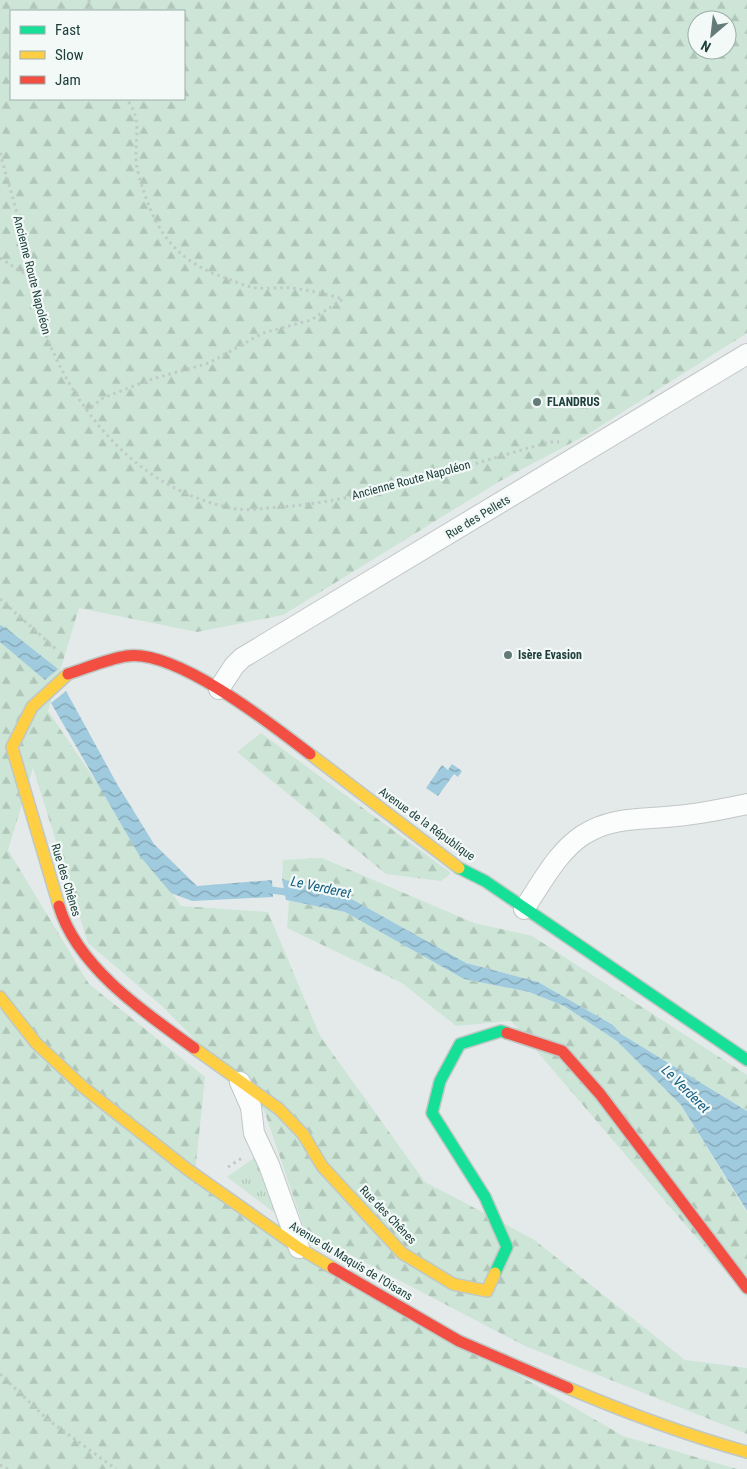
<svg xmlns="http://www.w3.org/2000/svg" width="747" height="1469" font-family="'Roboto Condensed',sans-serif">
<defs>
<pattern id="grass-tufts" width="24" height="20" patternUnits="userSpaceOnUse" patternTransform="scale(1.25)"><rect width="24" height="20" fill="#cce5d7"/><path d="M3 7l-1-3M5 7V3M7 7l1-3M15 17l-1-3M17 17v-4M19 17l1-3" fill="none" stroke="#afc6b9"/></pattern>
<pattern id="forest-firs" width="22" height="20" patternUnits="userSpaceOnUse" patternTransform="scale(1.25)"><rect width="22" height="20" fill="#cce5d7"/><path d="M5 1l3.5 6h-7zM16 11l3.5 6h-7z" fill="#afc6b9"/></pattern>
<pattern id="water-waves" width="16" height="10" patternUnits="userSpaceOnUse" patternTransform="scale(1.25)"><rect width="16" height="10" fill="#a0cadd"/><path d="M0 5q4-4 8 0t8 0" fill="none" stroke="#82a5b4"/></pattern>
</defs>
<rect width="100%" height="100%" fill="#e4eae9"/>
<path fill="url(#grass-tufts)" d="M 258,1155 L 275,1213 L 227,1177 Z"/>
<path fill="url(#forest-firs)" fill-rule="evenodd" d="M 0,0 L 747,0 L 747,333 L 588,434 L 500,481 L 283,615 L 197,632 L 79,608 L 48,711 L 181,906 L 268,912 L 320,1036 L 425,1182 L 533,1239 L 685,1360 L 747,1368 L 747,1434 L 525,1346 L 305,1231 L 264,1110 L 162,1006 L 88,943 L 33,768 L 8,850 L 89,984 L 205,1077 L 195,1173 L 324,1262 L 623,1436 L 737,1469 L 0,1469 ZM 11,11 L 184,11 L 184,99 L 11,99 ZM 697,20 L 727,20 L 727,50 L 697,50 Z
M 261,733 L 451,873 L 441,881 L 386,874 L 237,752 Z
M 322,858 L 474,923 L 532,936 L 747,1075 L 747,1111 L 621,1034 L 613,1025 L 538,982 L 466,963 L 348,897 L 282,879 L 283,860 Z
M 289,901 L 345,912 L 464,979 L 528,992 L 564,1006 L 617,1041 L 681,1105 L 747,1213 L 747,1297 L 511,1021 L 456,1026 L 402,983 L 287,928 Z"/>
<path fill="url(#water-waves)" d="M 0,625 L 6,628 L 58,669 L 45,680 L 0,642 Z
M 66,691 L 117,784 L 154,844 L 197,886 L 272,880 L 273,897 L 192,901 L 171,893 L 139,855 L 51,703 Z
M 452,764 L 462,771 L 458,777 L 454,774 L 438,796 L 426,788 L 442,765 L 448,770 Z
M 282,879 L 348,897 L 466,963 L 538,982 L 613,1025 L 621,1034 L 747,1111 L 747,1211 L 681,1105 L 617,1041 L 564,1006 L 529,992 L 464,979 L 345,912 L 286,900 Z"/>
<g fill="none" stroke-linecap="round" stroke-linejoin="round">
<path stroke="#a0cadd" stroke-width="7" d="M 264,889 L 293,893"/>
<g stroke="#c1c7c6" stroke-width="22">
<path id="street" d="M 219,689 L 234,666 L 242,658 L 747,354
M 524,909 C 541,884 557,852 583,835 C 613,816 643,820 676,816 C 700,814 723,809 747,804
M 240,1082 L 251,1107 L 254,1133 L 269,1165 L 299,1248"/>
</g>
<g stroke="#bfc8c6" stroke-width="14">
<path id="fast" d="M 459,868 L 485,881 L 747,1060
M 495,1273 L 507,1247 L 485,1197 L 432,1113 L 440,1081 L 460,1044 L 501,1031 L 507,1033"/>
</g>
<g stroke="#bfc8c6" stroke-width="14">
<path id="slow" d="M 310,754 L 459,868
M 59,906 L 12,747 L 32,707 L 68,674
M 0,997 L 36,1043 L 83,1087 L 187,1169 L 299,1248 L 333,1268
M 194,1048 L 279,1109 L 303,1134 L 322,1166 L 402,1253 L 453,1284 L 487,1291 L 495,1273
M 568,1388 C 627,1413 686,1435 747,1452"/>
</g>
<g stroke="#bfc8c6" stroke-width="14">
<path id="jam" d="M 68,674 C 87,668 107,659 127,656 C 176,649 271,724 310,754
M 59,906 C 77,967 145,1013 194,1048
M 507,1033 L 562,1051 L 600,1094 L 747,1288
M 333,1268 L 459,1341 L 568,1388"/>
</g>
<path stroke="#c0cac9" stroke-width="3" stroke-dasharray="2.5 4" stroke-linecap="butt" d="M 89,0 L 90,11
M 0,153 C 8,182 17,211 24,240 C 30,271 34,305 46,335 C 79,419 144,493 237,509 C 250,511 266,508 280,507 C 372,500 461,466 550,442 L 559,442
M 0,258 L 31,278
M 86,411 L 103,398 L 149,380 L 209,363 L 263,333 L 311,320 L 343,299 C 326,294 309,290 291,288 C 280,287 268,289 257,288 C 247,287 237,282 228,279 C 171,260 153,227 138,172 C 131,146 146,121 126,99
M 0,599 L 58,651
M 228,1167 L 242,1158
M 0,1374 L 47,1419 L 116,1469
M 0,1465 L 8,1469"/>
<use href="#street" stroke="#fbfcfc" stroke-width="20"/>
<use href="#fast" stroke="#16e098" stroke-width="11"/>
<use href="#slow" stroke="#ffcf43" stroke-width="11"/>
<use href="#jam" stroke="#f24e42" stroke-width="11"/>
</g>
<g fill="#647c79" stroke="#f2f9f7" stroke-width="2">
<circle cx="537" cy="402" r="5"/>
<circle cx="508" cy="655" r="5"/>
</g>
<g text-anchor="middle" stroke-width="4.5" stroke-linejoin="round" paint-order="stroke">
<g font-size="12" fill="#1f403c" stroke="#f2f9f7">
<text transform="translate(32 275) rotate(76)" y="4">Ancienne Route Napoléon</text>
<text transform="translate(411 480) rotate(-15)" y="4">Ancienne Route Napoléon</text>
<text transform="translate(478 517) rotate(-31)" y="4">Rue des Pellets</text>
<text transform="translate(427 824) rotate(36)" y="4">Avenue de la République</text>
<text transform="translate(66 880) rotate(73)" y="4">Rue des Chênes</text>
<text transform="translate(388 1215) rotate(46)" y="4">Rue des Chênes</text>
<text transform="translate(351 1261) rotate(31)" y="4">Avenue du Maquis de l'Oisans</text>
</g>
<g font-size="12" font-weight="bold" fill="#1f403c" stroke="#f2f9f7" text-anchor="start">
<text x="547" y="406">FLANDRUS</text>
<text x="518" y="659">Isère Evasion</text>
</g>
<g font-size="14" font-style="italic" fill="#135d82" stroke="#f2f9f7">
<text transform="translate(321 887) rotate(12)" y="5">Le Verderet</text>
<text transform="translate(686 1089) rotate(45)" y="5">Le Verderet</text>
</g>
</g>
<rect x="10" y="10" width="175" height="90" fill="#f2f9f7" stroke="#9eafac"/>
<rect x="20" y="26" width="25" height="8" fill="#16e098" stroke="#9eafac"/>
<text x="55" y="35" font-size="15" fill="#1f403c">Fast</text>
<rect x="20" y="51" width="25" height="8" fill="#ffcf43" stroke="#9eafac"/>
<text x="55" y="60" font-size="15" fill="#1f403c">Slow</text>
<rect x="20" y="76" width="25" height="8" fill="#f24e42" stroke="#9eafac"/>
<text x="55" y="85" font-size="15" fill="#1f403c">Jam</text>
<g transform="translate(712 35) rotate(208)"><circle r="24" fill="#f2f9f7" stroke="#9eafac"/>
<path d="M0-4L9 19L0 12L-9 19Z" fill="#647c79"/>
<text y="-8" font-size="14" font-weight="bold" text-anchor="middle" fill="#1f403c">N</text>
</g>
</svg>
